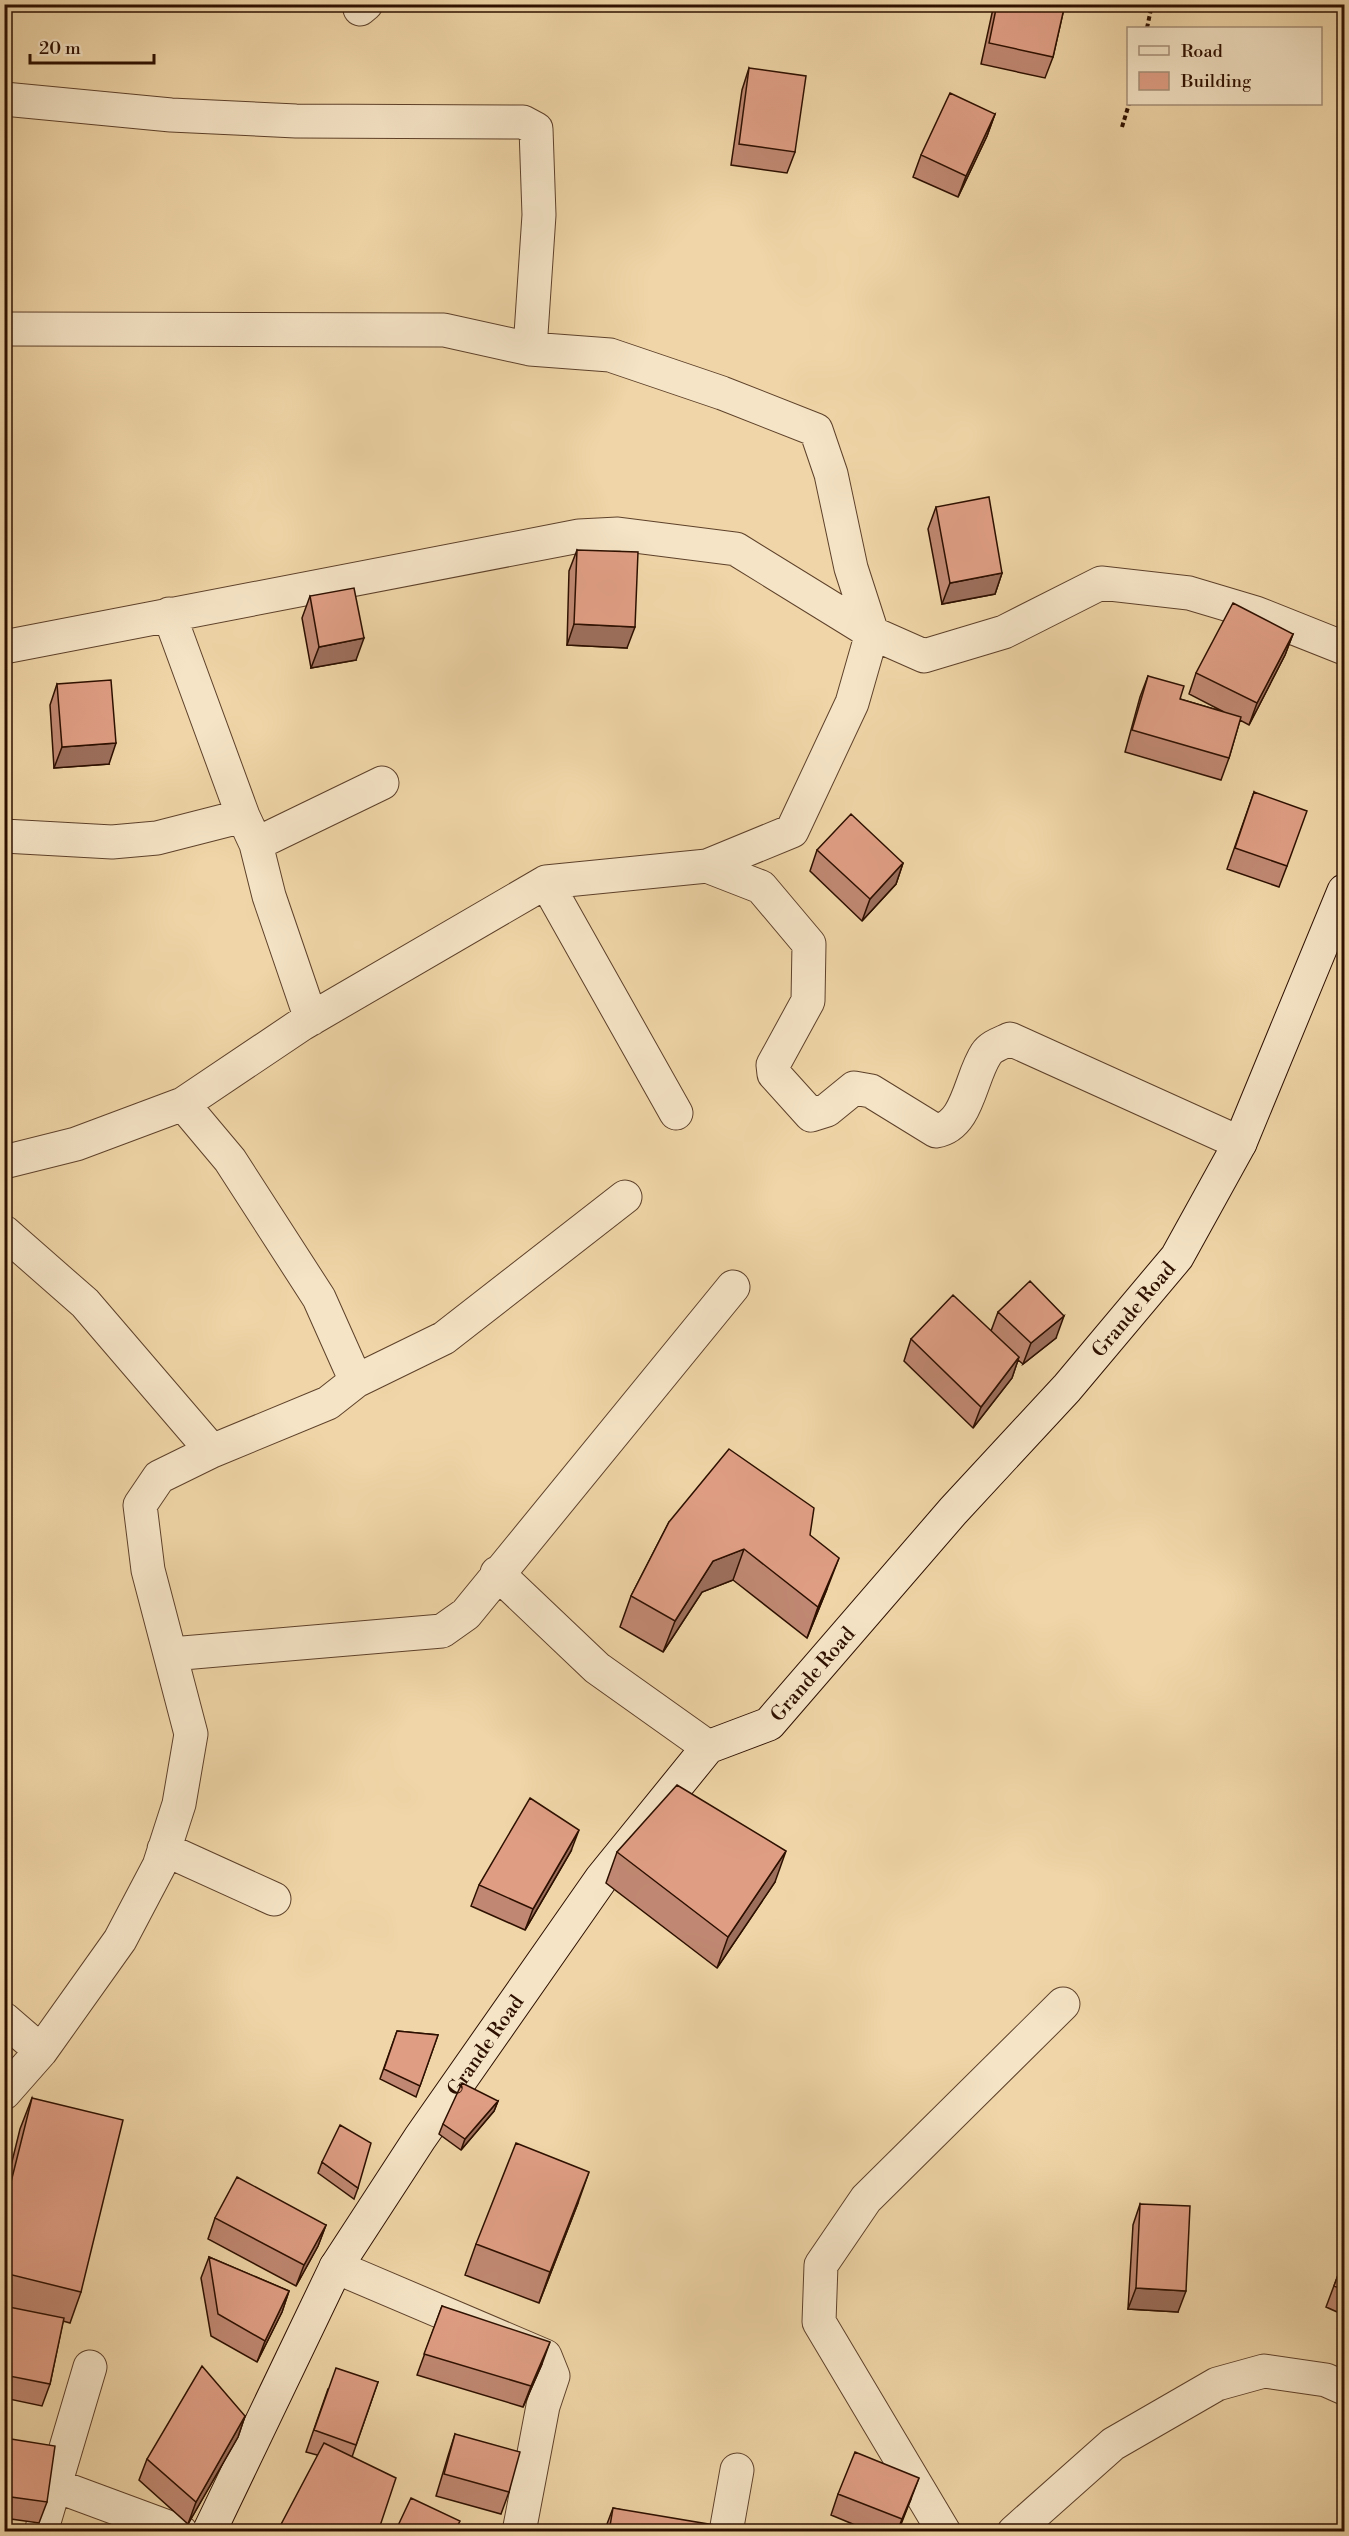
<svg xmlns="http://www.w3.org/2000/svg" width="1349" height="2536" font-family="'Libre Bodoni',serif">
<rect width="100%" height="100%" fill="#efd5a7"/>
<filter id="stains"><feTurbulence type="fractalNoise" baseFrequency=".00333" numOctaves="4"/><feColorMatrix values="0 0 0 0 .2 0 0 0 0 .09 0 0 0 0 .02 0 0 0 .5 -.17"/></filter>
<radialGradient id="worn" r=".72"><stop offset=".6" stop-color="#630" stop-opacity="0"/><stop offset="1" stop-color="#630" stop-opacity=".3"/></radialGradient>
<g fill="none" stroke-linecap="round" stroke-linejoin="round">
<g stroke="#5e412a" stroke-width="35">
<path id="street" d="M 360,9 L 366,4
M 4,99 L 171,115 L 296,121 L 523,122 L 536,129 L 539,215 L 530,349
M 4,329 L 444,330 L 530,349 L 610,355 L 722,393 L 816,430 L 831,474 L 851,568 L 872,633 L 852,703 L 792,831 L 707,866
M 169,614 L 243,816 L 256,844 L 269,896 L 311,1019
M 4,647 L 579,536 L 618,534 L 736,549 L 872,633 L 924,656 L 1004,632 L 1101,583 L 1189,593 L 1256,613 L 1344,648
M 4,836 L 112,842 L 157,838 L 243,816
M 256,844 L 382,783
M 546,882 L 676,1113
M 183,1104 L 230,1160 L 319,1298 L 356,1381
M 4,1162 L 76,1144 L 183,1104 L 302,1024 L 546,882 L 707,866 L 761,887 L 809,944 L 808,1001 L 773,1065 L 774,1074 L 811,1115 L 827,1110 L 854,1088 L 871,1091 L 936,1131 C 968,1126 970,1078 986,1054 C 991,1046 1002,1043 1010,1039 L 1240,1143
M 4,1232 L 85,1303 L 212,1451 L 159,1477 L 140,1505 L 148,1570 L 191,1734 L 179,1804 L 159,1866 L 120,1940 L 41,2051 L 4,2093
M 212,1451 L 328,1403 L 356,1381 L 444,1338 L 625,1197
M 497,1573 L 597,1668 L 708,1747
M 171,1654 L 442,1631 L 466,1614 L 733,1287
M 164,1849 L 274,1899
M 4,2019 L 41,2051
M 336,2267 L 545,2356 L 553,2376 L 543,2406 L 519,2532
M 54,2485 L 181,2532
M 41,2532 L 90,2367
M 726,2532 L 737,2470
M 944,2532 L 819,2322 L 821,2265 L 866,2199 L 1063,2004
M 1014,2532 L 1113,2444 L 1217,2384 L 1264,2371 L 1326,2380 L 1344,2388"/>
</g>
<g stroke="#2e1000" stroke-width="35">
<g id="secondary">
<path id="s1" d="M 209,2532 L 336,2267 L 420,2138 L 601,1879 L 708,1747 L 769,1724 L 953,1511 L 1067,1388 L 1177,1257 L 1240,1143 L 1344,891"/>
</g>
</g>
<path stroke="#2e1000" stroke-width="4" stroke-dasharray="4.5 3" stroke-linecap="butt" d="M 1147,28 L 1151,9 L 1149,4
M 1122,127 L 1129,104"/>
<use href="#street" stroke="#f5e4c6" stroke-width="33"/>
<use href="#secondary" stroke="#f5e4c6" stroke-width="33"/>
</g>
<path fill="#c08872" stroke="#2e1000" stroke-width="1.5" d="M 994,4 L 1065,4 L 1053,57 L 1045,78 L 981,64 Z
M 749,68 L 795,152 L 787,173 L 731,165 L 742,90 Z
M 995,114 L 987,136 L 958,197 L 913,177 L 921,155 Z
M 936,507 L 1002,573 L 995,594 L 942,604 L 928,529 Z
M 577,550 L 627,648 L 567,645 L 569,571 Z
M 310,596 L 356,660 L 311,668 L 302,618 Z
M 1293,634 L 1285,655 L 1249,725 L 1240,720 L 1229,758 L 1221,780 L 1125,752 L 1140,697 L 1148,676 L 1180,699 L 1224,712 L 1189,694 L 1196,673 Z
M 57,684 L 109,764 L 54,768 L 50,705 Z
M 1254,792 L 1287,866 L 1279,887 L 1227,869 Z
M 817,850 L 903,863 L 896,884 L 862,921 L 810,871 Z
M 998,1312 L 1056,1338 L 1023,1364 L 1018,1360 L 1012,1378 L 973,1428 L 904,1361 L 911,1339 L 991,1331 Z
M 669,1522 L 810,1535 L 827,1589 L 807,1638 L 733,1580 L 702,1592 L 663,1652 L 620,1627 L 631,1596 Z
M 571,1851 L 525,1930 L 471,1906 L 479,1885 Z
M 617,1852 L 775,1882 L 717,1968 L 606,1883 Z
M 397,2031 L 438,2035 L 416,2097 L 380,2079 Z
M 32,2098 L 81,2292 L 70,2323 L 63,2321 L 50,2384 L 42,2406 L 4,2398 L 4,2194 L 20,2129 Z
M 498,2101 L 494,2111 L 461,2150 L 439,2134 L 443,2124 Z
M 322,2162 L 358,2188 L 354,2199 L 318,2173 Z
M 578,2203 L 539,2303 L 465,2275 L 476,2244 Z
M 1140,2204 L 1178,2312 L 1128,2309 L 1133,2225 Z
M 215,2218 L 326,2225 L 318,2246 L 296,2286 L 208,2239 Z
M 209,2257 L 289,2291 L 282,2312 L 257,2362 L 211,2336 L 201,2278 Z
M 1344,2259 L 1344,2315 L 1326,2307 Z
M 442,2306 L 542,2364 L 523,2407 L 417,2375 Z
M 378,2382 L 352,2457 L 317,2455 L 306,2452 L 328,2389 Z
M 245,2416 L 238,2437 L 188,2524 L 139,2480 L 147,2459 Z
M 455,2434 L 509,2492 L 501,2514 L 436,2496 L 448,2456 Z
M 11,2439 L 47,2502 L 39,2523 L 4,2518 L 4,2458 Z
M 838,2494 L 911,2499 L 898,2532 L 872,2532 L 831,2515 Z
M 613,2508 L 720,2532 L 604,2532 Z"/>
<path fill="#9c6f5c" stroke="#2e1000" stroke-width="1.5" d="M 995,114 L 987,136 L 958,197 L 966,176 Z
M 1002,573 L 995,594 L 942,604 L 950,583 Z
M 574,624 L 635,627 L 627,648 L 567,645 Z
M 1293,634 L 1285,655 L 1249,725 L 1257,703 Z
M 364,638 L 356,660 L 311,668 L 319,647 Z
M 116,743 L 109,764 L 54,768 L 62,747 Z
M 903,863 L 896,884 L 862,921 L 870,899 Z
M 1064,1316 L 1056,1338 L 1023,1364 L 1031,1343 Z
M 1019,1357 L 1012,1378 L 973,1428 L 981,1407 Z
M 744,1549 L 733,1580 L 702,1592 L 663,1652 L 675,1621 L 713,1561 Z
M 839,1558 L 827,1589 L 807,1638 L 818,1607 Z
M 579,1830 L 571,1851 L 525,1930 L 533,1909 Z
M 786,1851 L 775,1882 L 717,1968 L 728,1937 Z
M 498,2101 L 494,2111 L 461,2150 L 465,2139 Z
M 589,2172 L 578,2203 L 539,2303 L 550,2272 Z
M 326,2225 L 318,2246 L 296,2286 L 304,2265 Z
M 1136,2288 L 1186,2291 L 1178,2312 L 1128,2309 Z
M 289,2291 L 282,2312 L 257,2362 L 265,2341 Z
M 550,2342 L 542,2364 L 523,2407 L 531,2386 Z
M 245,2416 L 238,2437 L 188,2524 L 196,2502 Z
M 919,2478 L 911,2499 L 897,2532 L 902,2519 Z"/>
<path fill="#df9e84" stroke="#2e1000" stroke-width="1.5" d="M 997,4 L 1065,4 L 1053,57 L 989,43 Z
M 749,68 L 806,76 L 795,152 L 739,144 Z
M 950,93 L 995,114 L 966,176 L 921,155 Z
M 989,497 L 1002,573 L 950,583 L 936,507 Z
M 577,550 L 638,552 L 635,627 L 574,624 Z
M 354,588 L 364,638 L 319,647 L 310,596 Z
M 1233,603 L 1293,634 L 1257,703 L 1196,673 Z
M 1148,676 L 1184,686 L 1180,699 L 1241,717 L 1229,758 L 1132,730 Z
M 111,680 L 116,743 L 62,747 L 57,684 Z
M 1254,792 L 1307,811 L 1287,866 L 1235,848 Z
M 851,814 L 903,863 L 870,899 L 817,850 Z
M 1030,1281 L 1064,1316 L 1031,1343 L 998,1312 Z
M 953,1295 L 1019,1357 L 981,1407 L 911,1339 Z
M 729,1449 L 814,1508 L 810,1535 L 839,1558 L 818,1607 L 744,1549 L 713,1561 L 675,1621 L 631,1596 L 669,1522 Z
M 677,1785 L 786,1851 L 728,1937 L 617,1852 Z
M 530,1798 L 579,1830 L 533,1909 L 479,1885 Z
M 397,2031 L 438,2035 L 420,2086 L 384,2069 Z
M 462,2083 L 498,2101 L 465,2139 L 443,2124 Z
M 32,2098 L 123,2120 L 81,2292 L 4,2273 L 4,2210 Z
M 340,2125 L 371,2143 L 358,2188 L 322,2162 Z
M 516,2143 L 589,2172 L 550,2272 L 476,2244 Z
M 237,2177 L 326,2225 L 304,2265 L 215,2218 Z
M 1140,2204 L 1190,2206 L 1186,2291 L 1136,2288 Z
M 209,2257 L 289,2291 L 265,2341 L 218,2314 Z
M 1344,2259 L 1344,2290 L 1334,2286 Z
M 4,2306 L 64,2318 L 50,2384 L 4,2375 Z
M 442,2306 L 550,2342 L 531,2386 L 424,2354 Z
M 202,2366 L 245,2416 L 196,2502 L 147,2459 Z
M 336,2368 L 378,2382 L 356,2445 L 314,2430 Z
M 455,2434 L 520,2452 L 509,2492 L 444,2474 Z
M 11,2439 L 55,2446 L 47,2502 L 4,2496 L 4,2482 Z
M 324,2443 L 396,2478 L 378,2532 L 277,2532 Z
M 855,2452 L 919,2478 L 902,2519 L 838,2494 Z
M 411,2498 L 460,2521 L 454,2532 L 395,2532 Z
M 613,2508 L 720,2526 L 720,2532 L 609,2532 Z"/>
<g text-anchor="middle" stroke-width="6" stroke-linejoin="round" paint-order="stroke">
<g font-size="20" fill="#2e1000" stroke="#f5e4c6">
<text dy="7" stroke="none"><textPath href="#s1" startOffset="1551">Grande Road</textPath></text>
<text dy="7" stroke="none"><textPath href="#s1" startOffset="1065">Grande Road</textPath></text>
<text dy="7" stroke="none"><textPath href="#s1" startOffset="561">Grande Road</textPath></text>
</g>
</g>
<rect width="1349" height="2536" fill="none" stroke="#efd5a7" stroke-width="24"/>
<rect x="6" y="6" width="1337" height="2524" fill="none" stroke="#2e1000" stroke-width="3"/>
<rect x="12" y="12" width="1325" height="2512" fill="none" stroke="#2e1000" stroke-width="1.5"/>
<rect x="1127" y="27" width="195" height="78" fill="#f5e4c6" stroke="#a58f77" stroke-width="1.5"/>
<rect x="1139" y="46" width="30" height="9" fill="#f5e4c6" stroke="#a58f77" stroke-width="1.5"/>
<text x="1181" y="57" font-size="18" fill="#2e1000">Road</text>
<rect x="1139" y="72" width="30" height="18" fill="#df9e84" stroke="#a58f77" stroke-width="1.5"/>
<text x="1181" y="87" font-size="18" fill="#2e1000">Building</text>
<path d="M30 54v9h124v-9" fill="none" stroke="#2e1000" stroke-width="3"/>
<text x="39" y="54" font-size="18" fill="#2e1000" stroke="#f5e4c6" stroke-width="4.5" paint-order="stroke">20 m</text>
<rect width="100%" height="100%" filter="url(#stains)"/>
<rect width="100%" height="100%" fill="url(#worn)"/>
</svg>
